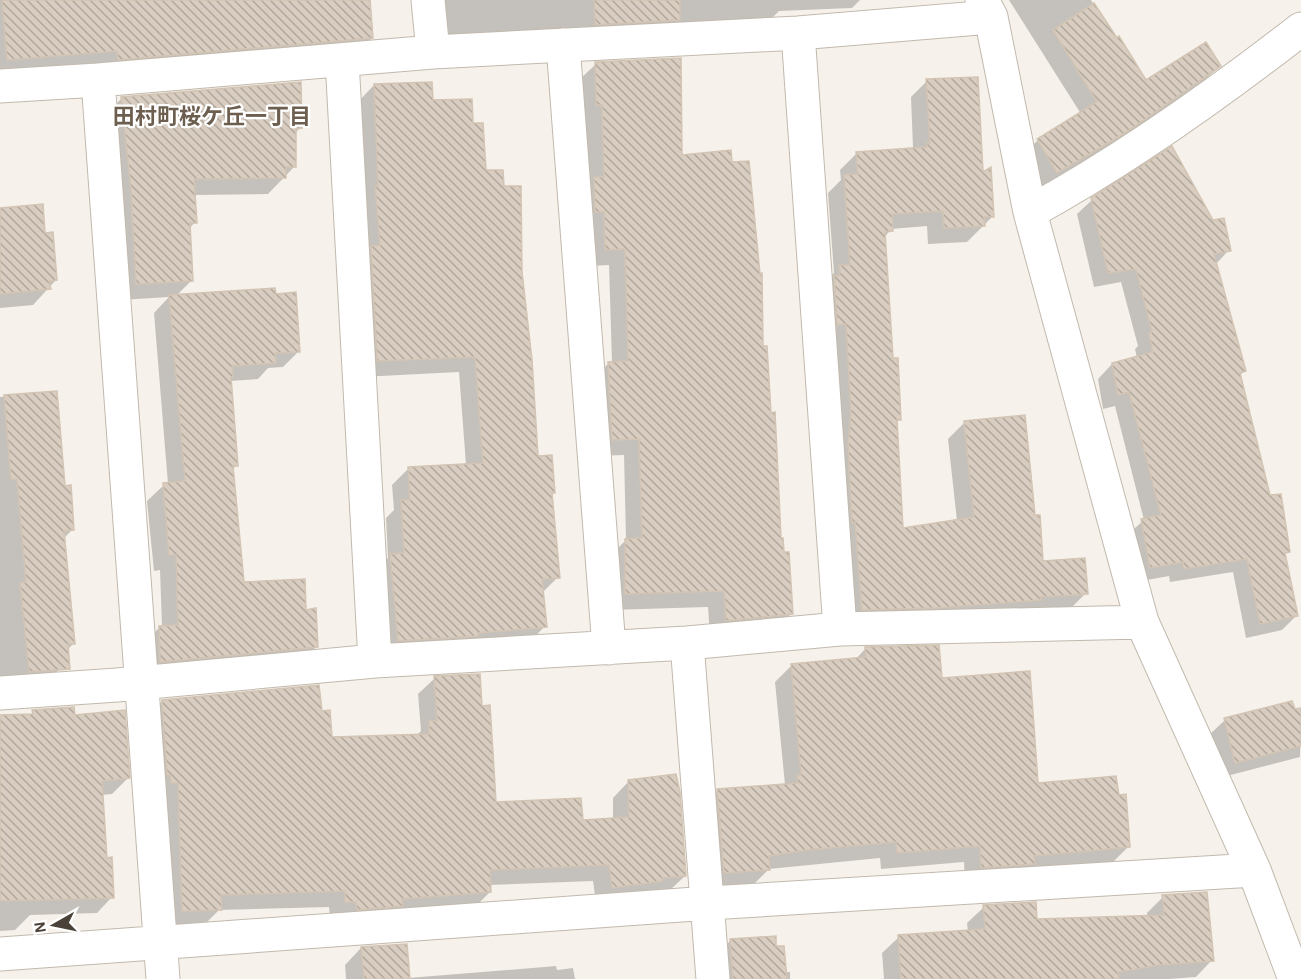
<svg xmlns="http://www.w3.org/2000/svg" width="1301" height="979" font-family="'Alegreya Sans','Noto Sans JP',sans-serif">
<defs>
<pattern id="building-back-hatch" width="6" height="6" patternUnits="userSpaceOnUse" patternTransform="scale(1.5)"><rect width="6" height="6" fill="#d8cdc0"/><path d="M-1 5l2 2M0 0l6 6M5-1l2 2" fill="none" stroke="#b1a89d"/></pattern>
</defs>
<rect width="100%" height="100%" fill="#f6f2eb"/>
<path fill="#0003" d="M 0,0 L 369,0 L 372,38 L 356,53 L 0,75 Z
M 427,0 L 860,0 L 852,8 L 779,11 L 767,23 L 434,47 Z
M 1009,0 L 1091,0 L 1146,82 L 1219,66 L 1205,80 L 1108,148 L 1042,186 L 1023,155 L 1038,140 L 1081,114 Z
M 596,64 L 680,157 L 762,348 L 779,540 L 791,614 L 775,630 L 710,636 L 708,607 L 610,610 L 609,557 L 626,540 L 624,455 L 596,456 L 592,380 L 609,363 L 612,363 L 609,265 L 589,266 L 586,121 L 580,121 L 579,80 Z
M 927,81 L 982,174 L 993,216 L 967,242 L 928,244 L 927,226 L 891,229 L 884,238 L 891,359 L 899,420 L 896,423 L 902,530 L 957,521 L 948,439 L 965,422 L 1034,517 L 1042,563 L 1086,593 L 1070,609 L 846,626 L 823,283 L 834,273 L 828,193 L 841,180 L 840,170 L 857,153 L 913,149 L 911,97 Z
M 374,85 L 431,102 L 472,125 L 484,171 L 502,188 L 521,272 L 536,457 L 553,492 L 550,495 L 558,577 L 542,593 L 545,626 L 529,643 L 382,657 L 374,572 L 388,558 L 386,518 L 394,510 L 392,485 L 409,468 L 466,465 L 459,372 L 361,377 L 358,102 Z
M 122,98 L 300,128 L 295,133 L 295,166 L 268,194 L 194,195 L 195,222 L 189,229 L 192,280 L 176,296 L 299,351 L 283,367 L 268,368 L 258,379 L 230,381 L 237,465 L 232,470 L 242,583 L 305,612 L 316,647 L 300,663 L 144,678 L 143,644 L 160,627 L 162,627 L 160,570 L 154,571 L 147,501 L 164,485 L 168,484 L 154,313 L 169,297 L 120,300 L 105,115 Z
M 1092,200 L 1229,250 L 1216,264 L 1244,371 L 1239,376 L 1269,497 L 1288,551 L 1284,555 L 1296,616 L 1282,630 L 1246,638 L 1233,572 L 1170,582 L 1169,576 L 1136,582 L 1127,535 L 1144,520 L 1115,406 L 1103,409 L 1098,379 L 1112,364 L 1137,358 L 1135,349 L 1138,346 L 1121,282 L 1094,287 L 1077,214 Z
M 0,209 L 44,234 L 56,280 L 33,305 L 0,308 Z
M 56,392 L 64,487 L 73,529 L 63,539 L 74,643 L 67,650 L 68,660 L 52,677 L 0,681 L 0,397 Z
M 865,649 L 940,680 L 1037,785 L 1129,846 L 1112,863 L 965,884 L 964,862 L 881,869 L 880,858 L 769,869 L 752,886 L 708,889 L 701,807 L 718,791 L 785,785 L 775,682 L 792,665 L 855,660 Z
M 435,678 L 481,708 L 495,803 L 582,821 L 613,820 L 613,798 L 629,781 L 685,876 L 668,892 L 596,903 L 593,881 L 489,885 L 490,892 L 474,908 L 330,918 L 329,907 L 219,910 L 204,925 L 166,926 L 146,717 L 162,701 L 321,712 L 331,739 L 416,736 L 421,731 L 418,694 Z
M 1301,709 L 1300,757 L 1219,778 L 1208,736 L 1225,720 Z
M 0,729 L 128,778 L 112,794 L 101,795 L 106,859 L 112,897 L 97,913 L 30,915 L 15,930 L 0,931 Z
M 1163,897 L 1212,960 L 1196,977 L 1169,979 L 884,979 L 882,953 L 899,937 L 968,932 L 967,923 L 984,907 L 1036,920 L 1147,917 L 1147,913 Z
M 731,940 L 775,947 L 785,972 L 790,972 L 790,979 L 715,979 L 714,957 Z
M 361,948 L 408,978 L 556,966 L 557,970 L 573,968 L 575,979 L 346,979 L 345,965 Z"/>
<path fill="url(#building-back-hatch)" stroke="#d3c4b3" stroke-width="1.5" d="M 2,0 L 370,0 L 373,38 L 118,60 L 117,51 L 7,60 Z
M 594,0 L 680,0 L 680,20 L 595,25 Z
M 1094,3 L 1117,38 L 1119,36 L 1146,80 L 1206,42 L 1221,66 L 1125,133 L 1057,173 L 1037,139 L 1097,102 L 1053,30 Z
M 681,58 L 682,155 L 731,150 L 732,162 L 749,161 L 760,274 L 762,273 L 763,346 L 767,346 L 771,413 L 775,412 L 781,538 L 783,538 L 784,552 L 789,552 L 793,614 L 726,621 L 724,591 L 625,594 L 625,539 L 642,538 L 639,439 L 612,440 L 608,362 L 628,361 L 625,249 L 605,250 L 604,212 L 595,212 L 594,177 L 604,177 L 602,105 L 596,105 L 595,62 Z
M 978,77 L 983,172 L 991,167 L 994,217 L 984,217 L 985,226 L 944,228 L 943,211 L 892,214 L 893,231 L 885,232 L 893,358 L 898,358 L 901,420 L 897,420 L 903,528 L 974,517 L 964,421 L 1025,415 L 1035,515 L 1040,515 L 1043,561 L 1085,558 L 1088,594 L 1040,597 L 1041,600 L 936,608 L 862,610 L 855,522 L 852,522 L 848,446 L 851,413 L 846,324 L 837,325 L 834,276 L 840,275 L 839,265 L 850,265 L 844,175 L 858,174 L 856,152 L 927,147 L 927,143 L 930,143 L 926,79 Z
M 301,82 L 302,128 L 296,129 L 296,167 L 286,167 L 286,178 L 194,179 L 197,223 L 190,223 L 193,281 L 136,284 L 131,189 L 121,97 Z
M 432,82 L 433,100 L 472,99 L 473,123 L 483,123 L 486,170 L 503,170 L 504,186 L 521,186 L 522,272 L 532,360 L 538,456 L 552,455 L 555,493 L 552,493 L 560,578 L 542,579 L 547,627 L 478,633 L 478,636 L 398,641 L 390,554 L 404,553 L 401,500 L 410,500 L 408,467 L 483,463 L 475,357 L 377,361 L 371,246 L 380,245 L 375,187 L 378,186 L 374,84 Z
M 1172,146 L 1213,220 L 1224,218 L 1231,251 L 1214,254 L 1246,371 L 1240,373 L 1270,495 L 1281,494 L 1290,552 L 1285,553 L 1298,616 L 1260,624 L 1247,559 L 1184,569 L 1183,562 L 1150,568 L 1141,519 L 1161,515 L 1129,392 L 1118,395 L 1112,363 L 1153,352 L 1149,333 L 1152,332 L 1136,269 L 1108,273 L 1091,198 Z
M 43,204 L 45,233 L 53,232 L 57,280 L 49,281 L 51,289 L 0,294 L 0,208 Z
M 275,288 L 276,294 L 296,292 L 300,352 L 275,353 L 276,363 L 232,366 L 233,377 L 231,377 L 238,466 L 233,466 L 244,582 L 305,579 L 306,610 L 316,608 L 318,647 L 160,662 L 159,626 L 178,625 L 176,555 L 169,555 L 163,483 L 185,481 L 169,295 Z
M 57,391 L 65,486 L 71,485 L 74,530 L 64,531 L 75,644 L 68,644 L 70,669 L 29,672 L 20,583 L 26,582 L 17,479 L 11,480 L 4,395 Z
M 939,645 L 942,678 L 1030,671 L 1038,783 L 1116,776 L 1119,795 L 1126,794 L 1130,847 L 1034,856 L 1035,864 L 981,868 L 980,846 L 897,853 L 896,842 L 806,850 L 769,856 L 770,870 L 724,873 L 717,789 L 798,783 L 797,776 L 801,775 L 791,664 L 866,657 L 865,647 Z
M 480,674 L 482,706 L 490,705 L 496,802 L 581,798 L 583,820 L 629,817 L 628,780 L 676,774 L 680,792 L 686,876 L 662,878 L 662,881 L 612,888 L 609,865 L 490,870 L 491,892 L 402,899 L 403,906 L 357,910 L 356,902 L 345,902 L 345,891 L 221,895 L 222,910 L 182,911 L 178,783 L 171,783 L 170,775 L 167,775 L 162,700 L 319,685 L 322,711 L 330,710 L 332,737 L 429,734 L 429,721 L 437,721 L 434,676 Z
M 1292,701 L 1295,709 L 1301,708 L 1301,746 L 1235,763 L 1224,718 Z
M 74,707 L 75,715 L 125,710 L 130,778 L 102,781 L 107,858 L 112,857 L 114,898 L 0,901 L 0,715 L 33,714 L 32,710 Z
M 1207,892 L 1214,961 L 1159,965 L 1118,972 L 1119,979 L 901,979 L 898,935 L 985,929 L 983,905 L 1036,902 L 1037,919 L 1164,915 L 1162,895 Z
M 776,936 L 776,946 L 784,946 L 787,979 L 733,979 L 730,939 Z
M 407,944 L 410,979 L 364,979 L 361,947 Z"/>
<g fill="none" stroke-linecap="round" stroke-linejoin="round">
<g stroke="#c2b9ad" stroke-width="35">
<path id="street" d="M 428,0 L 433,52
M 982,0 L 991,17 L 1030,212 L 1142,622 L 1254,870 L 1295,979
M 798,33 L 840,629
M 563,45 L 609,648
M 342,60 L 375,661
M 98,80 L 163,979
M 0,86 L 98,80 L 433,52 L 798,33 L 991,17
M 1030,212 C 1125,160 1215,96 1301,29
M 687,643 L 713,979
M 0,693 L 117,685 L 375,661 L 687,643 L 840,629 L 1142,622
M 0,954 L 709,903 L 1254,870"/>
</g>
<use href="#street" stroke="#fff" stroke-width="33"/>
</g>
<g text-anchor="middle" stroke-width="4.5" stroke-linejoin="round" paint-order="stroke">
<g font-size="22" font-weight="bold" fill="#6d5f4f" stroke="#fff">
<text x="212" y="124">田村町桜ケ丘一丁目</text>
</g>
</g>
<g transform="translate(54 925) rotate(261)" stroke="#ffffff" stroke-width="4.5" paint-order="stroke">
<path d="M0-4.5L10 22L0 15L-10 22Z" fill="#4a4238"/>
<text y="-9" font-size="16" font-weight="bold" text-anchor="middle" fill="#4a4238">N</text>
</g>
</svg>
